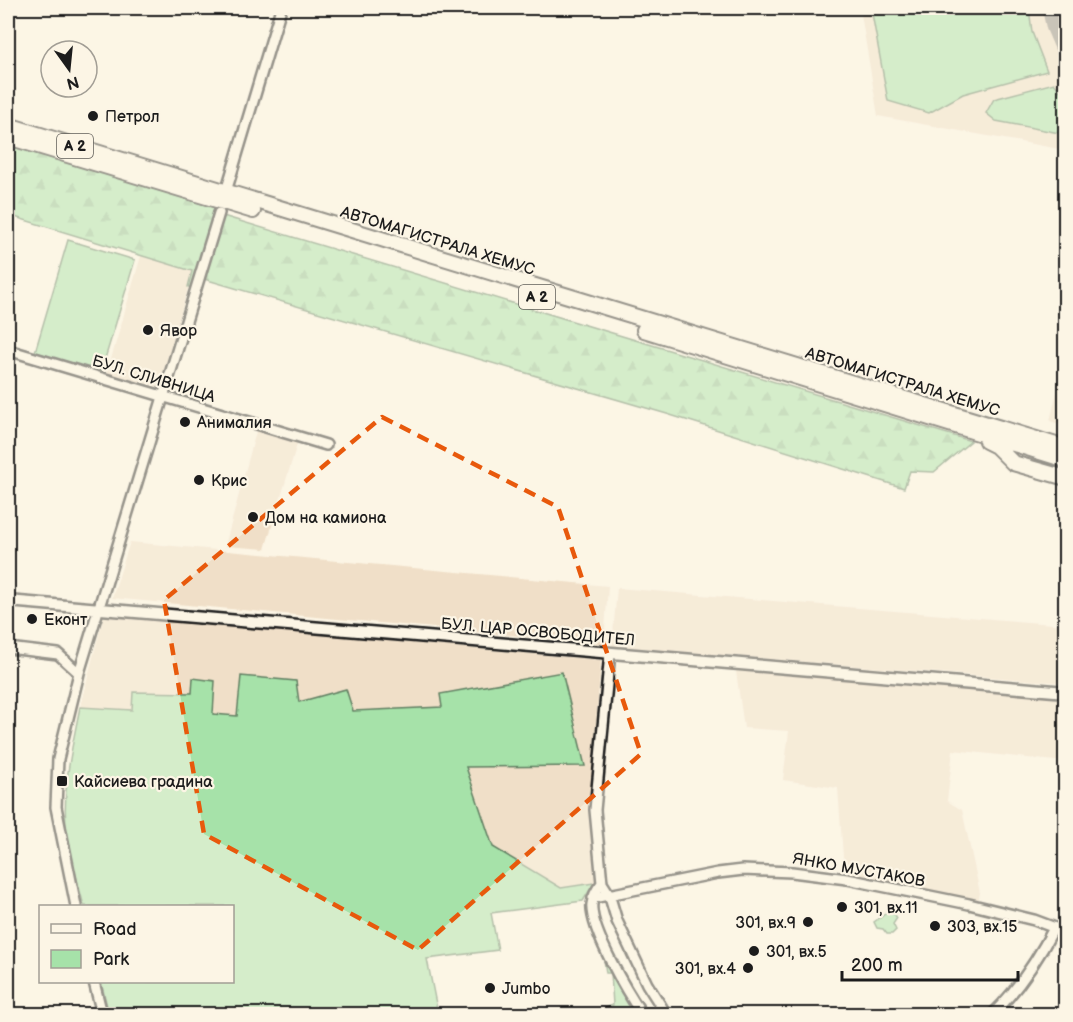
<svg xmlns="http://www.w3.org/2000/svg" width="1073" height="1022" font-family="'Balsamiq Sans',sans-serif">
<defs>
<pattern id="forest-firs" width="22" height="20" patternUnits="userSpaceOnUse" patternTransform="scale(1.5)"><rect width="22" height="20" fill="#a6e2a9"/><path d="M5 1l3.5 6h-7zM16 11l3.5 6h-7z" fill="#8ec191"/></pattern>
</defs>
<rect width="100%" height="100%" fill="#fcf5e5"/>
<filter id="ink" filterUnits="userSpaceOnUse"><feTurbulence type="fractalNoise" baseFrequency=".0167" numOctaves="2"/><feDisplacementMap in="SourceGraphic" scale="12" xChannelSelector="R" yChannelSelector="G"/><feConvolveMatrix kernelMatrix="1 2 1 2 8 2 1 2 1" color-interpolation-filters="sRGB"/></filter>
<g filter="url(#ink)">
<path fill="#f0dfc8" d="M 860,8 L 1065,8 L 1065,150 L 878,116 Z
M 141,256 L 193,271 L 159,387 L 107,373 Z
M 1065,358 L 1065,426 L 1050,421 Z
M 257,428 L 298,441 L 265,549 L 225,546 Z
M 130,542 L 608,586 L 604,644 L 112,598 Z
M 617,588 L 1065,625 L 1065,683 L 612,646 Z
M 104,615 L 601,660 L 589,814 L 598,873 L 596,879 L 594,883 L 561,888 L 492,847 L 440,694 L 442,707 L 352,711 L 299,702 L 242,676 L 238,716 L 213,714 L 194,678 L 193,693 L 134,692 L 132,710 L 80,707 Z
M 736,671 L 1065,697 L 1065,762 L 953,750 L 947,801 L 962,810 L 980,893 L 976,910 L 845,884 L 838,788 L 783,780 L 789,731 L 744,728 Z"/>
<path fill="#a6e2a9" stroke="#617f62" stroke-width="1.5" d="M 871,8 L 1029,8 L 1032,32 L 1047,71 L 963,94 L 929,113 L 888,101 Z
M 1054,83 L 1065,97 L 1065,134 L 996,121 L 986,113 L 994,99 Z
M 68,240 L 135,260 L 101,372 L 35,352 Z
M 562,672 L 585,766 L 466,767 L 493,847 L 561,888 L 594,883 L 583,901 L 491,913 L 498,950 L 427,959 L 438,1014 L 109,1014 L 101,982 L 232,982 L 232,906 L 84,906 C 78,883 71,859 67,835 C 61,792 72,748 80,707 L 132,710 L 133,692 L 192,693 L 193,678 L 215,681 L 213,714 L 237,716 L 241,676 L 296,681 L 299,702 L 346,689 L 353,711 L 442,707 L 440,694 Z
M 888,912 L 893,912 L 897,918 L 893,924 L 896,930 L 892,934 L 887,934 L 883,929 L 877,928 L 874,922 Z
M 604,960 L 635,1014 L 582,1014 L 608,1011 L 608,1007 L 613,1005 L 611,973 L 606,973 Z"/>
<path fill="url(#forest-firs)" stroke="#617f62" stroke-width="1.5" d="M 8,144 L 216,208 L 194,288 L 188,287 L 192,271 L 8,215 Z
M 223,216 L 971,441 L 934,472 L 910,471 L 904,488 L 667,414 L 204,279 Z"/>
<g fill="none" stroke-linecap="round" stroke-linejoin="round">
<path stroke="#8c8880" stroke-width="16" d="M 1050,8 L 1054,27 L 1066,55"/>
<g stroke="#1c1c1c" stroke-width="14">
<path id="minor" d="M 228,185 L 281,8
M 8,350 L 326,445
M 8,648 L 58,654 L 79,673
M 610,653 L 595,810 L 602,883 L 609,894 L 617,921 L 647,984 L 666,1014
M 602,883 C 597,889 593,896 592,904 C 589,928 628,994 642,1014
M 593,898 L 718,873 L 743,870 L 792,872 L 847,879 L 969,904 L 1034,920 L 1066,932
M 76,906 L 56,807 L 58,759 L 79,673 L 219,213
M 94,982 L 102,1014
M 993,1014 C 1019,988 1037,961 1054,928"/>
</g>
<g stroke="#1c1c1c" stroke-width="15">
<path id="major" d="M 8,601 L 1066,692"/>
</g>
<g stroke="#1c1c1c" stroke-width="18">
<path id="highway" d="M 8,125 L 1066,448
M 8,137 L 253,211
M 644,330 L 1066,460
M 986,441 L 996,446 L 1013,463 L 1066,478"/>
</g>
<use href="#minor" stroke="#fcf5e5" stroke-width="9"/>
<use href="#major" stroke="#fcf5e5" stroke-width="10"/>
<use href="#highway" stroke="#fcf5e5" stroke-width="14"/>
</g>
</g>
<path d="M0 0H1073V1022H0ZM 382,417 L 558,507 L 641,754 L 418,950 L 204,834 L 164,600 Z" fill="#fcf5e5" fill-opacity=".55" fill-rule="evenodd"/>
<path fill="none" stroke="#e8590c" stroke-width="4.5" stroke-dasharray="12 8" stroke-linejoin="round" d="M 382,417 L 558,507 L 641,754 L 418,950 L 204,834 L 164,600 Z"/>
<g fill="#1c1c1c" stroke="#fcf5e5" stroke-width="2">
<circle cx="93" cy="116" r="6"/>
<circle cx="148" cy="330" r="6"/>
<circle cx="185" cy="422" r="6"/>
<circle cx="199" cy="480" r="6"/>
<circle cx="253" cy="517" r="6"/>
<circle cx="32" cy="619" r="6"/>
<rect x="56" y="775" width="12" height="12" rx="3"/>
<circle cx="842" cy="907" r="6"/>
<circle cx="808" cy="922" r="6"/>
<circle cx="935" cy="926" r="6"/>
<circle cx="754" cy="951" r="6"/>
<circle cx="748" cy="968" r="6"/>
<circle cx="490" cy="988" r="6"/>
</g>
<g text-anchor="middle" stroke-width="4.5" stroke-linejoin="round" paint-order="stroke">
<g fill="#fcf5e5" stroke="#5f5d58" stroke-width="1.5">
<rect x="57" y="134" width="36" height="24" rx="4.5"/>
<rect x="519" y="285" width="36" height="24" rx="4.5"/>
</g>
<g font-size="15" font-weight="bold" fill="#1c1c1c">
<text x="75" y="151">A 2</text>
<text x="537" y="302">A 2</text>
</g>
<g font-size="16" fill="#1c1c1c" stroke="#fcf5e5" text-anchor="start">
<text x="105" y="122">Петрол</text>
<text x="160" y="336">Явор</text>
<text x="197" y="428">Анималия</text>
<text x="211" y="486">Крис</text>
<text x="265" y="523">Дом на камиона</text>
<text x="44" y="625">Еконт</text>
<text x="74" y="787">Кайсиева градина</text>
<text x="854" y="913">301, вх.11</text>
<text x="796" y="928" text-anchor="end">301, вх.9</text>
<text x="947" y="932">303, вх.15</text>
<text x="766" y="957">301, вх.5</text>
<text x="736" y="974" text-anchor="end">301, вх.4</text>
<text x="502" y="994">Jumbo</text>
</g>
<g font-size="16" fill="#1c1c1c" stroke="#fcf5e5">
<text transform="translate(438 240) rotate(17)" y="6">АВТОМАГИСТРАЛА ХЕМУС</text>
<text transform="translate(154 378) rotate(17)" y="6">БУЛ. СЛИВНИЦА</text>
<text transform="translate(903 381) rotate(17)" y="6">АВТОМАГИСТРАЛА ХЕМУС</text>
<text transform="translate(538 631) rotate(5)" y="6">БУЛ. ЦАР ОСВОБОДИТЕЛ</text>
<text transform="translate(859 869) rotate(10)" y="6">ЯНКО МУСТАКОВ</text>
</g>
</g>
<rect width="1073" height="1022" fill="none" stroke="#fcf5e5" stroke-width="30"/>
<rect x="15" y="15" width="1043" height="992" fill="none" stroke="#1c1c1c" stroke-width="2" filter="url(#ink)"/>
<rect x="39" y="905" width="195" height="78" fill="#fcf5e5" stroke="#a29e95" stroke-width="1.5"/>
<rect x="51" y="924" width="30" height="9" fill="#fcf5e5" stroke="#a29e95" stroke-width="1.5"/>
<text x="93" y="935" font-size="18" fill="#1c1c1c">Road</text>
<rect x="51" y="950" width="30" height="18" fill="#a6e2a9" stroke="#a29e95" stroke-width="1.5"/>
<text x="93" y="965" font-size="18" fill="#1c1c1c">Park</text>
<g transform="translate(69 69) rotate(165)"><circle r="28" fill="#fcf5e5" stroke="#a29e95" stroke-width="1.5"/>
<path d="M0-4.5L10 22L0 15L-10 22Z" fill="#1c1c1c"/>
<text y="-9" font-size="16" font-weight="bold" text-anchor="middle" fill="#1c1c1c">N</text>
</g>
<path d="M842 971v9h176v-9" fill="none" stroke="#1c1c1c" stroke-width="3"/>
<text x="851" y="971" font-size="18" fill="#1c1c1c" stroke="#fcf5e5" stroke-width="4.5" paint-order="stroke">200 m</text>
</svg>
